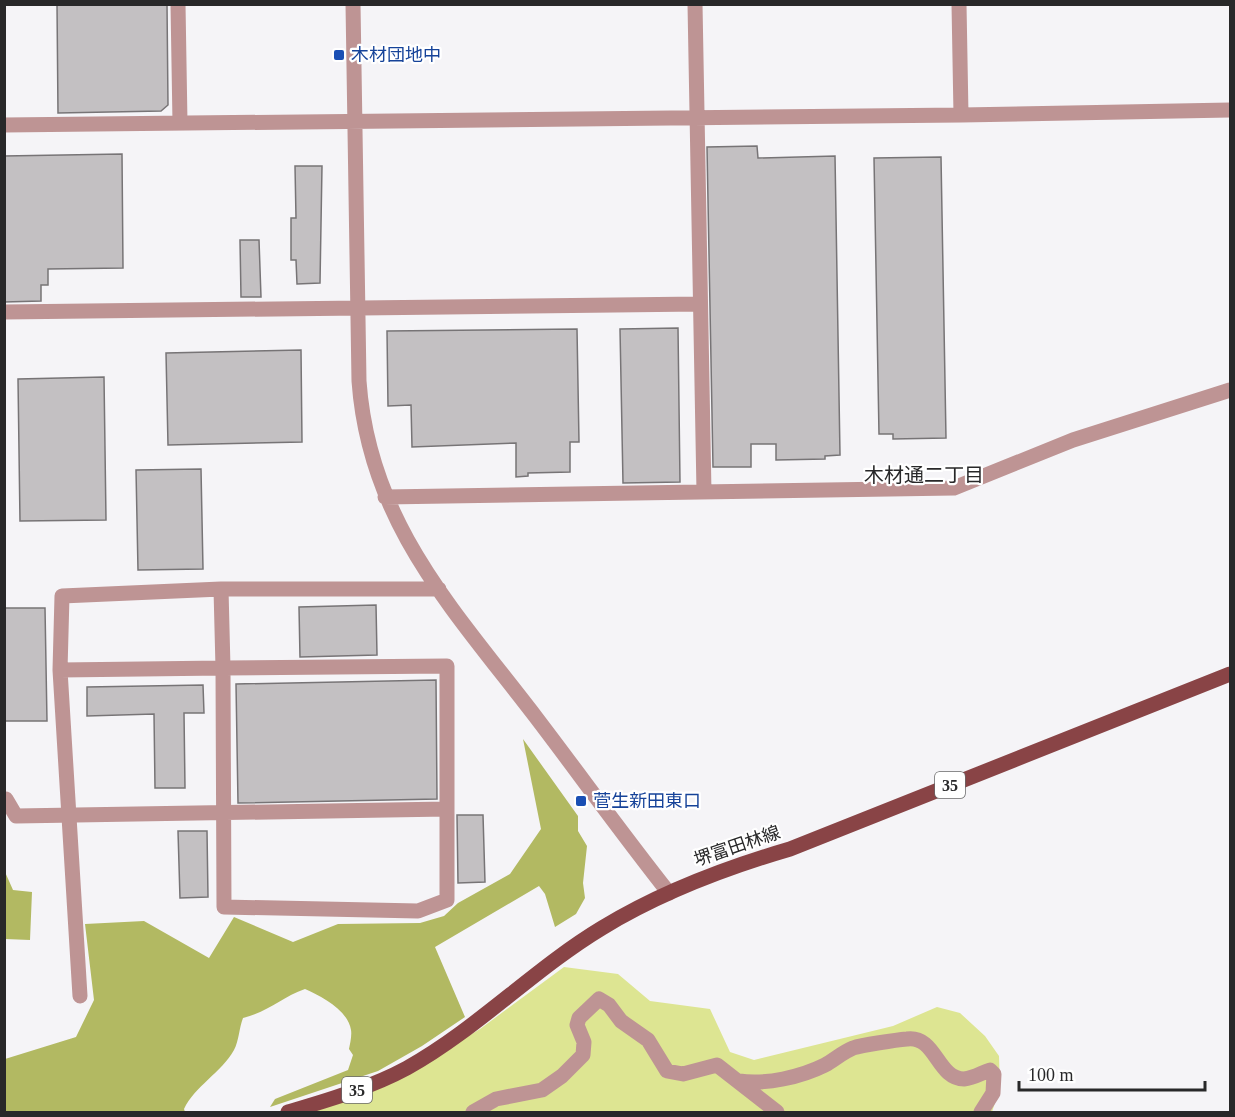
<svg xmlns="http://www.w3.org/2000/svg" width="1235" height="1117" font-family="'Times New Roman','Noto Sans JP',serif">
<rect width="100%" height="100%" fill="#f5f4f7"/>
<path fill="#dde592" d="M 564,967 L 618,974 L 650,1001 L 710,1009 L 730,1052 L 754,1060 L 893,1026 L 937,1007 L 960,1013 L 985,1036 L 999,1056 L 1000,1087 L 992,1112 L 308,1112 L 448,1048 L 480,1029 Z"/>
<path fill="#b2b962" d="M 523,739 L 578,816 L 578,831 L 587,846 L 583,883 L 585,898 L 576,914 L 555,927 L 545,894 L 539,886 L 435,947 L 465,1017 L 422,1046 L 378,1071 L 270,1107 L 275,1099 L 348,1070 L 353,1055 L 349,1049 C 350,1044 352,1036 351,1030 C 348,1010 321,996 305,989 C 282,997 268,1012 243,1018 C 239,1028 239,1041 234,1050 C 221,1073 195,1086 184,1109 L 185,1112 L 5,1112 L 5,1059 L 76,1037 L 94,1000 L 85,924 L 144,921 L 209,958 L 234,917 L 293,942 L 338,924 L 420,923 L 444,916 L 458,903 L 510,874 L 541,829 Z
M 5,872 L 13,890 L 32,892 L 30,940 L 5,939 Z"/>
<path fill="#c3c0c2" stroke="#777476" stroke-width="1.5" d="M 57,4 L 167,4 L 168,105 L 161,111 L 58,113 Z
M 757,146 L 758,158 L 835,156 L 840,455 L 825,456 L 825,459 L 776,460 L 776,444 L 751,444 L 751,467 L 713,467 L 707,147 Z
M 122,154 L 123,268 L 48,269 L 48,285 L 41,285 L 41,301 L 4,302 L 4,156 Z
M 941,157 L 946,438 L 893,439 L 893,434 L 879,434 L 874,158 Z
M 295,166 L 322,166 L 320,283 L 297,284 L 296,260 L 291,260 L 291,218 L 296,218 Z
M 240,240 L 259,240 L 261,297 L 241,297 Z
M 678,328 L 680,482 L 623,483 L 620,329 Z
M 577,329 L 579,442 L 570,442 L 570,472 L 528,473 L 528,476 L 516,477 L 516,443 L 412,447 L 411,405 L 388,406 L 387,331 Z
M 301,350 L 302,442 L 168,445 L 166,353 Z
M 104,377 L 106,520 L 20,521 L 18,379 Z
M 201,469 L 203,569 L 138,570 L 136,470 Z
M 376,605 L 377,655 L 300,657 L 299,607 Z
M 4,608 L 45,608 L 47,721 L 4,721 Z
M 436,680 L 437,799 L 238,803 L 236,684 Z
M 203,685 L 204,713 L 184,713 L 185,788 L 155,788 L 154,714 L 87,716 L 87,687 Z
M 457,815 L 483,815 L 485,882 L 458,883 Z
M 178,831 L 207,831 L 208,897 L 180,898 Z"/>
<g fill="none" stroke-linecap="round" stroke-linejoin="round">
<path stroke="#be9494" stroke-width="15" d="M 178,4 L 180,123
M 353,4 L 359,381 C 369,522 453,609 535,716 C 580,775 623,835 669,893
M 695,4 L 704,492
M 961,115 L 1230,110
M 4,125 L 961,115 L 959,4
M 4,312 L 700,304
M 385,497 L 954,488 L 1073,440 L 1230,390
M 447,666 L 447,900 L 418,911 L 224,907 L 223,668 Z
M 60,670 L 223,668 L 221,589
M 6,799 L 16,816 L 447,809
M 80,996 L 60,670 L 62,596 L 221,589 L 439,589
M 739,1081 C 766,1085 801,1077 825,1065 C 834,1060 843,1052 853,1048 C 862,1045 896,1040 907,1039 C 936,1035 937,1079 964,1079 C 974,1078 981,1073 990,1070 L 994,1074 L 993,1093 L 981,1112
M 473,1112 L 496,1099 L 542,1090 L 562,1076 L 583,1055 L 584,1042 L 577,1025 L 579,1018 L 599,999 L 609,1005 L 621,1021 L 648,1040 L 667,1071 L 683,1074 L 717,1065 L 777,1112"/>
<path stroke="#894446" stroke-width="15" d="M 288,1112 C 328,1100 370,1088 407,1068 C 477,1029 534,969 602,928 C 661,892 725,868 790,849 L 1230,674"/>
</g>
<g fill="#1a4fb4" stroke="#fff" stroke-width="2">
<rect x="333" y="49" width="12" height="12" rx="3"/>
<rect x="575" y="795" width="12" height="12" rx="3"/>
</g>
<g text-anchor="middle" stroke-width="4.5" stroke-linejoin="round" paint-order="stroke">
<g fill="#fff" stroke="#686869" stroke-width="1.5">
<rect x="935" y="772" width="30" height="26" rx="4.5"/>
<rect x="342" y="1077" width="30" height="26" rx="4.5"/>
</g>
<g font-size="16" font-weight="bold" fill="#282829">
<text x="950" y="791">35</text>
<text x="357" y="1096">35</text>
</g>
<g font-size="18" fill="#164399" stroke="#fff" text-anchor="start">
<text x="351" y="61">木材団地中</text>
<text x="593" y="807">菅生新田東口</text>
</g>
<g font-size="18" fill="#282829" stroke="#fff">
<text transform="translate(737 846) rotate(-19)" y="6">堺富田林線</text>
</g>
<g font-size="20" fill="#282829" stroke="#fff">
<text x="924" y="482">木材通二丁目</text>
</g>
</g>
<rect width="1235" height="1117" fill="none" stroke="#282829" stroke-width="12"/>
<path d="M1019 1081v9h186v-9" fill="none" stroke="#282829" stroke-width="3"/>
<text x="1028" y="1081" font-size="18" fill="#282829" stroke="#ffffff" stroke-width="4.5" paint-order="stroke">100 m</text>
</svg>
